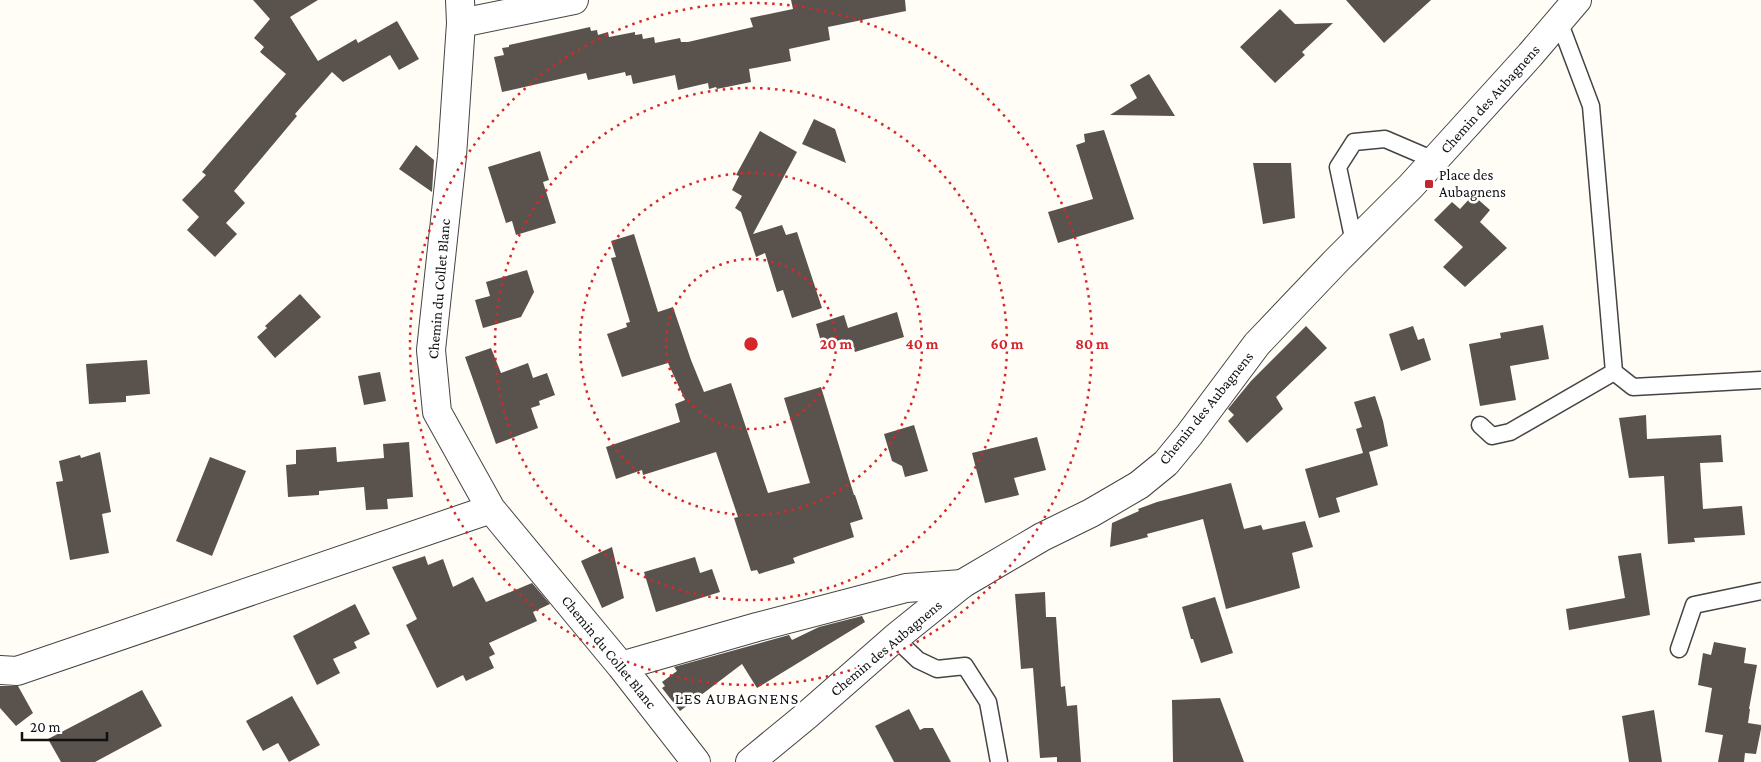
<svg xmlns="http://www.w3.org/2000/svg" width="1761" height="762" font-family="'Crimson Pro',serif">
<rect width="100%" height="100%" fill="#fffdf5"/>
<path fill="#5a524d" d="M 253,0 L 318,0 L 290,17 L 318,61 L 356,39 L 358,43 L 397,21 L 419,59 L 399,70 L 390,55 L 343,82 L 332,72 L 295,114 L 297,116 L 234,191 L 245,203 L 226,223 L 237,234 L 215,257 L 187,230 L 199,217 L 182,200 L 206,175 L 202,172 L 286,74 L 260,52 L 264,47 L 254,38 L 270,19 Z
M 791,0 L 905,0 L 906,11 L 828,27 L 830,40 L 789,49 L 791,61 L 749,69 L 751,82 L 717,89 L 716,87 L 709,89 L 708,83 L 678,90 L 675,75 L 633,84 L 631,75 L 626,76 L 625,72 L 588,80 L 586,73 L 502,92 L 494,57 L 504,55 L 502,48 L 509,47 L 509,45 L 590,27 L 591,31 L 597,30 L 598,35 L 608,32 L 609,37 L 635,32 L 635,35 L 642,34 L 643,39 L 654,37 L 655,43 L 680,38 L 681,42 L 688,42 L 753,27 L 750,18 L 793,9 Z
M 1346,0 L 1431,0 L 1384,43 Z
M 1280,9 L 1295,24 L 1333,23 L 1302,52 L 1305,55 L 1275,83 L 1240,47 Z
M 1149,74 L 1175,116 L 1110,115 L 1137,98 L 1130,85 Z
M 814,119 L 835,129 L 846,163 L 802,144 Z
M 1104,130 L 1134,219 L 1058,243 L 1048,212 L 1093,199 L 1076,145 L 1085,142 L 1084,134 Z
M 760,131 L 797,152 L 753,234 L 782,225 L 786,235 L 797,232 L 822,308 L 792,318 L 783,290 L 777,292 L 765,253 L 756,257 L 741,212 L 735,208 L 742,196 L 732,190 L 739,176 L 736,175 Z
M 416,145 L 434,160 L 432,192 L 399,169 Z
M 540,151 L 549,180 L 543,182 L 556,223 L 516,235 L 512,221 L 506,223 L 488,167 Z
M 1253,163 L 1291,163 L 1295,218 L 1263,224 Z
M 1473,195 L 1490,210 L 1480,222 L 1507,248 L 1465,287 L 1443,267 L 1463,247 L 1434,220 L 1452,202 L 1460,209 Z
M 634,234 L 658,312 L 673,307 L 691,360 L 704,392 L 731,383 L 768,493 L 810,483 L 784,398 L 821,387 L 854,495 L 855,495 L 863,519 L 850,523 L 854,537 L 801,555 L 793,558 L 795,563 L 759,574 L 757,570 L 751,571 L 734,518 L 738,517 L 716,452 L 643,475 L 642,470 L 616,479 L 606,447 L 680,422 L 675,404 L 685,400 L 668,363 L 622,377 L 607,334 L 627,327 L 626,323 L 630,322 L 611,258 L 616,257 L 611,241 Z
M 527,270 L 534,292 L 521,317 L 483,328 L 475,300 L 490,296 L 486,282 Z
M 300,294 L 321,317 L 275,358 L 257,337 L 267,328 L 265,326 Z
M 897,312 L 904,337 L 855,352 L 850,337 L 851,340 L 823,349 L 816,324 L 844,315 L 848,328 Z
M 1543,325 L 1549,359 L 1510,366 L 1516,400 L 1480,406 L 1469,344 L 1501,338 L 1500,333 Z
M 1306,326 L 1327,348 L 1276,397 L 1283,409 L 1247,443 L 1228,421 L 1234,415 L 1228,409 L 1251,381 Z
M 1413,326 L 1418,340 L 1424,338 L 1431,360 L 1401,371 L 1389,334 Z
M 491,348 L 501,373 L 528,363 L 533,378 L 547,373 L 555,395 L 539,401 L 540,405 L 531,408 L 538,428 L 496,444 L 465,357 Z
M 147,360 L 150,394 L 126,396 L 126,402 L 89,404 L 86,364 Z
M 380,372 L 386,401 L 364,405 L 358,376 Z
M 1375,396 L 1383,421 L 1388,446 L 1369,452 L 1378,485 L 1336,498 L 1340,512 L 1319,518 L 1305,469 L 1363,453 L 1356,429 L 1362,427 L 1354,402 Z
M 1646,415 L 1647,439 L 1721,435 L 1723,462 L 1700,463 L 1703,509 L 1742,506 L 1745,535 L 1694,538 L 1695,542 L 1668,544 L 1664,476 L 1629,478 L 1619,418 Z
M 914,425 L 928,471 L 905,477 L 902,466 L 892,461 L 884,434 Z
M 1037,437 L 1046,470 L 1014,478 L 1019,495 L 985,503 L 972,453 Z
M 409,442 L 413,497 L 387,499 L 388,509 L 366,510 L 364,487 L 319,491 L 319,495 L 288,497 L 286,465 L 296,464 L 296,450 L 336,447 L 337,462 L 384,458 L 383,444 Z
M 100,452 L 111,512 L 102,514 L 109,553 L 70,560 L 56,482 L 63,481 L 59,461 L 80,455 L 81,458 Z
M 210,457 L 246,471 L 212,556 L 176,541 Z
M 1231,483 L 1244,529 L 1261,525 L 1263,530 L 1305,521 L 1313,547 L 1292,553 L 1300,588 L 1226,609 L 1203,519 L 1147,534 L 1148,537 L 1110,547 L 1112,523 L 1139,511 L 1138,509 L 1157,502 Z
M 612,547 L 624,598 L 602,608 L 581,561 Z
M 1641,553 L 1650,615 L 1569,630 L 1566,609 L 1625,598 L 1618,556 Z
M 425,556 L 428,565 L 443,559 L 453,587 L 473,577 L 486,602 L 532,583 L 550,604 L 533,612 L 537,621 L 489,643 L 495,654 L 489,657 L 494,668 L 466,681 L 463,675 L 437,688 L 406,625 L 417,619 L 392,567 Z
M 695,557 L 700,573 L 712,569 L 720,592 L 656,612 L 644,572 Z
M 1045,592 L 1046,617 L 1056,617 L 1061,687 L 1065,686 L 1067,706 L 1077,705 L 1081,762 L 1057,762 L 1057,757 L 1040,758 L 1033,668 L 1021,669 L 1015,594 Z
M 1215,597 L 1233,653 L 1201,663 L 1193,639 L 1191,639 L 1182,607 Z
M 355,604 L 370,634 L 354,642 L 357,648 L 333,659 L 340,673 L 317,685 L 293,636 Z
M 862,616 L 865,622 L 757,688 L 742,664 L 680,711 L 662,688 L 665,686 L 662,682 L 677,671 L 674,667 L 789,635 L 792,640 L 819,627 Z
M 1714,642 L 1746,648 L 1744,663 L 1757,665 L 1749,709 L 1750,709 L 1748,723 L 1761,725 L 1761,729 L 1756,754 L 1745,753 L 1744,762 L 1718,762 L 1723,735 L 1705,732 L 1712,688 L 1698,685 L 1703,653 L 1711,655 Z
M 0,686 L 18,686 L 33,713 L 16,726 L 0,708 Z
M 142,690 L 162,726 L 95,762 L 61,762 L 48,739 Z
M 292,696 L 320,745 L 289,762 L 278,743 L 263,751 L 246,721 Z
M 1220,698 L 1244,762 L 1173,762 L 1172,700 Z
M 909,709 L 920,730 L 924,728 L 933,728 L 951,762 L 894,762 L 875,726 Z
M 1654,710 L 1662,762 L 1629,762 L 1622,716 Z"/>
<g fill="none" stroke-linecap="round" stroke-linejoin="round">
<g stroke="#444" stroke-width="19">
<path id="service" d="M 1559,21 L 1591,106 L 1614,372 L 1633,387 L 1761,380
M 1354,242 L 1338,167 L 1354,142 L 1385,139 L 1434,160
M 1480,425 L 1492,436 L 1510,432 L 1614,372
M 895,638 L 918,660 L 937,669 L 965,666 L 988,702 L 999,762
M 1679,649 L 1694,605 L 1761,591"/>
</g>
<g stroke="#444" stroke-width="30">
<path id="minor" d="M 460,0 L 461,23 L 452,156 L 431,350 L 437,412 L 491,509 L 621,666 L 696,762
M 461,23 L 574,0
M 621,666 L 757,627 L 906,588 L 962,584
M 0,670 L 17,671 L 491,509"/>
</g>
<g stroke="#444" stroke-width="30">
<path id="tertiary" d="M 750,762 L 806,716 L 895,638 L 962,584 L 1042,537 L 1091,513 L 1139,485 L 1166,463 L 1189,435 L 1257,344 L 1336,261 L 1411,186 L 1530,55 L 1577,0"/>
</g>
<use href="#service" stroke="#fff" stroke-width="16"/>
<use href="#minor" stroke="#fff" stroke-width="28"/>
<use href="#tertiary" stroke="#fff" stroke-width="28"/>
</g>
<g fill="none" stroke="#d62828" stroke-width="2.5" stroke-dasharray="2.5 5">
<circle cx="751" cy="344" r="85"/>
<circle cx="751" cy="344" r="171"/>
<circle cx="751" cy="344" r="256"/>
<circle cx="751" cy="344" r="341"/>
</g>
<rect fill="#c4262e" stroke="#fff" stroke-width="2" x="1424" y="179" width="10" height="10" rx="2.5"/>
<g text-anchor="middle" stroke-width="5" stroke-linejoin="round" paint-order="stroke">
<g font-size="15" fill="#111" stroke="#fff">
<text transform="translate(1490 99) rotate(-48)" y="5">Chemin des Aubagnens</text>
<text transform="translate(439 289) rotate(-85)" y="5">Chemin du Collet Blanc</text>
<text transform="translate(1206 408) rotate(-51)" y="5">Chemin des Aubagnens</text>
<text transform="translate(886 648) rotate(-40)" y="5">Chemin des Aubagnens</text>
<text transform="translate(609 652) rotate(51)" y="5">Chemin du Collet Blanc</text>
</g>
<g font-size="15" fill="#111" stroke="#fff" text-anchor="start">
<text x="1439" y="180">Place des<tspan x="1439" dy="17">Aubagnens</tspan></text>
</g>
<g font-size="16" letter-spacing="1" fill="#111" stroke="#fff">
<text x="737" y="704">LES AUBAGNENS</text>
</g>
</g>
<circle cx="751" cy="344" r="8" fill="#d62828" stroke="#fff" stroke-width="2.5"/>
<g font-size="15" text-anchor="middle" font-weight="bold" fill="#d62828" stroke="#fff" stroke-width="5" stroke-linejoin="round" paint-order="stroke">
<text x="836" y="349">20 m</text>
<text x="922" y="349">40 m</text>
<text x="1007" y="349">60 m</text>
<text x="1092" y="349">80 m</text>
</g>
<path d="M22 732v8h85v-8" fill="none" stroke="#111111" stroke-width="2.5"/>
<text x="30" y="732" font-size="15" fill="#111111" stroke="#ffffff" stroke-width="4" paint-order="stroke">20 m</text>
</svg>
